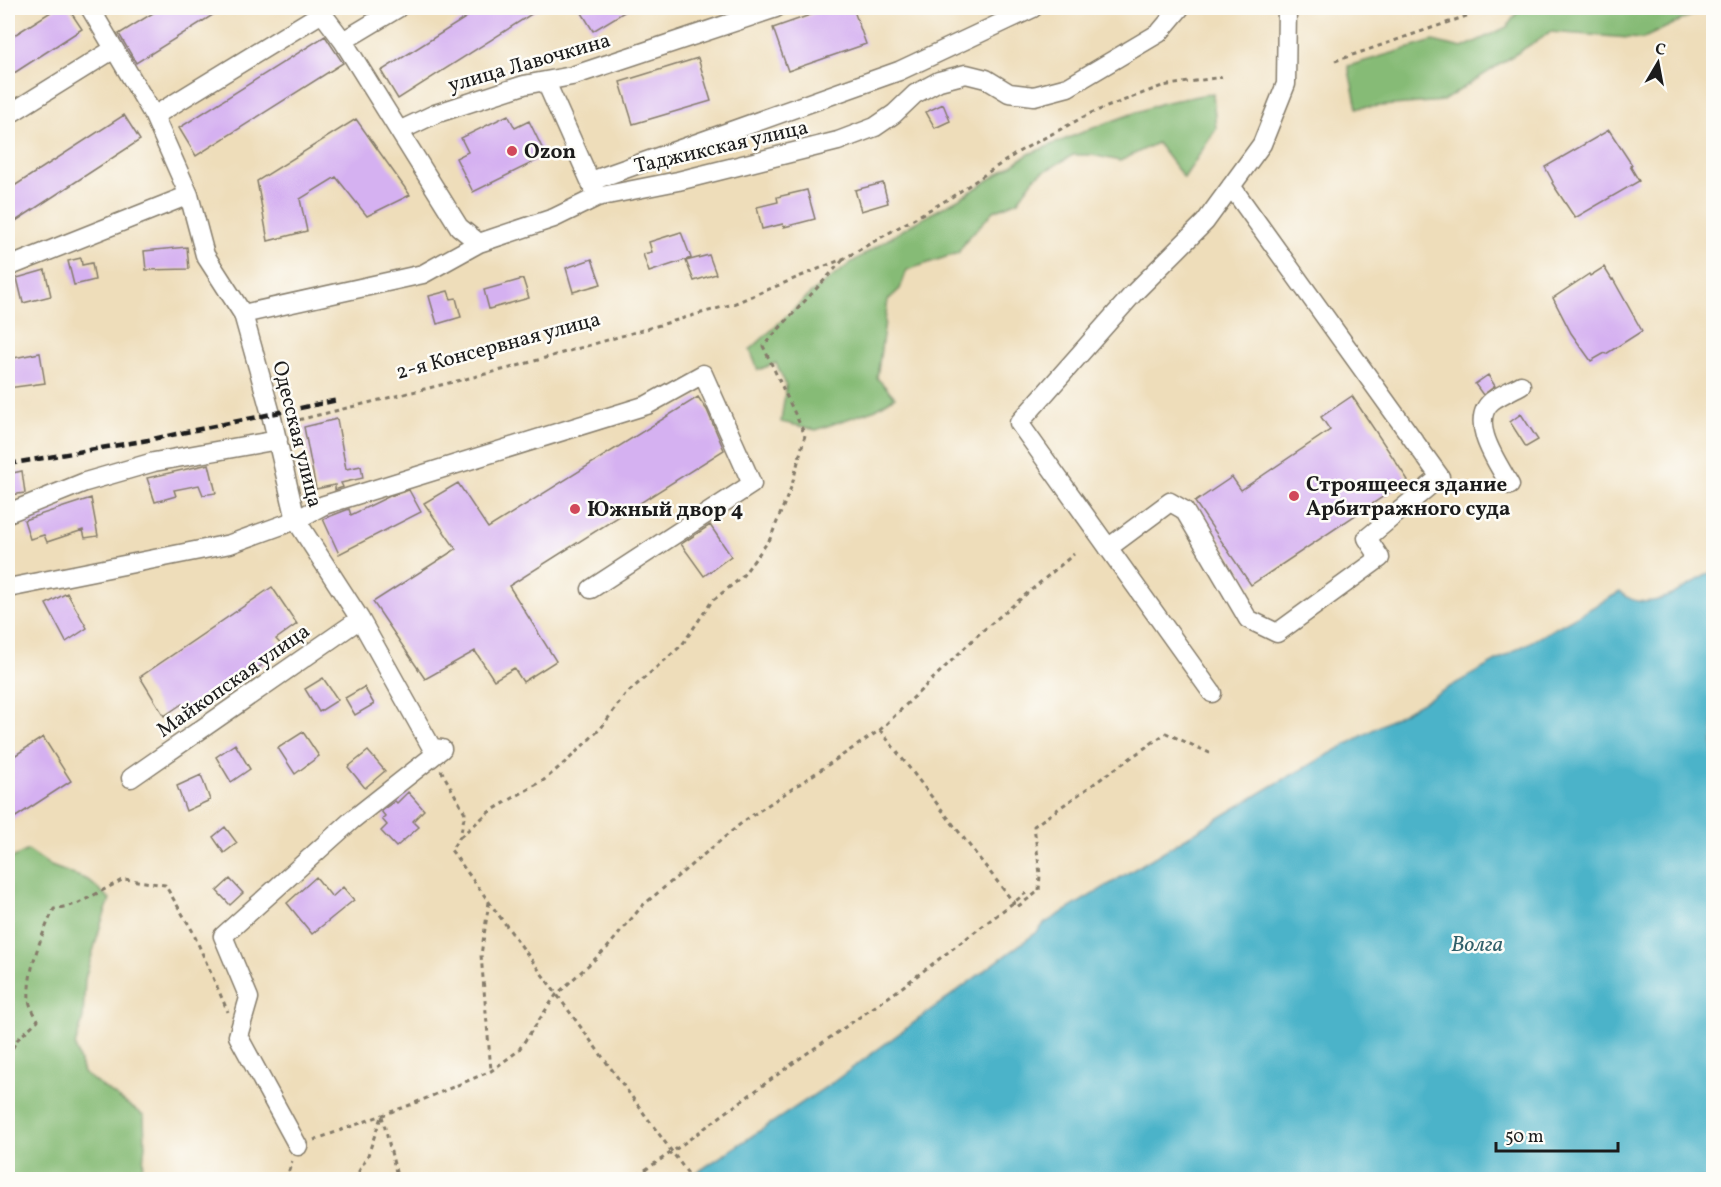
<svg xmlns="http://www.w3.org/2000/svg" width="1721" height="1187" font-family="Vollkorn,serif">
<rect width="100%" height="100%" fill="#fdfcf7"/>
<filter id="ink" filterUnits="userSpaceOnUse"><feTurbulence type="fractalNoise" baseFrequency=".0167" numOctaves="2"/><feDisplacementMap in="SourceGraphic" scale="12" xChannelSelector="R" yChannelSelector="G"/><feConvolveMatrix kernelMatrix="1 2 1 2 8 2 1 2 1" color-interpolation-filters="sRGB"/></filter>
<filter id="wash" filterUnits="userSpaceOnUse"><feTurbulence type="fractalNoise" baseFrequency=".008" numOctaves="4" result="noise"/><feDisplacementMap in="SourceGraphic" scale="24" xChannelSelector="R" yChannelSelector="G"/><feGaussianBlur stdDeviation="1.35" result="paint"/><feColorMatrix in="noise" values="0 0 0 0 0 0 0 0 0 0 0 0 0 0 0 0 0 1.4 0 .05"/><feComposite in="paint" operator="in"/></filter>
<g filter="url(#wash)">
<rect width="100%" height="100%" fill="#eeddba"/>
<path fill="#86bb76" stroke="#516c49" stroke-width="1.5" d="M 1520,8 L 1707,8 L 1642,39 L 1550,32 L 1443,101 L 1357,108 L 1348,66 L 1433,41 L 1462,48 L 1507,27 Z
M 1213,93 L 1216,129 L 1184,178 L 1157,143 L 1120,161 L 1092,155 L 1073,155 L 1036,176 L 1018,201 L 994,211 L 968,238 L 958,253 L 907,270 L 900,289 L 888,300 L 877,378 L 895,397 L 876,409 L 816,430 L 781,422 L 786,385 L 776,363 L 758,370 L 750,350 L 810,294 L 852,262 L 909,226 L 967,194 L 1029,154 L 1093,128 L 1162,103 Z
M 28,850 L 51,866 L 88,880 L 110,899 L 101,924 L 85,979 L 83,1018 L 75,1046 L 83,1073 L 144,1116 L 145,1145 L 141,1179 L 8,1179 L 8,860 Z"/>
<path fill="#4bb3c9" stroke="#346872" stroke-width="1.5" d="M 1713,571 L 1713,1179 L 687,1179 L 832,1083 L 1037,932 L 1045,923 L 1272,786 L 1620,592 C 1649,618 1686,586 1713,571 Z"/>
<g id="blocks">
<path fill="#d5b1f1" d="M 57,8 L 68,8 L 82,29 L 8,77 L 8,39 Z
M 161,8 L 224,8 L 136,63 L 119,34 Z
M 481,8 L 541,8 L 398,99 L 381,71 Z
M 579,8 L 631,8 L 593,31 Z
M 830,8 L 853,8 L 866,44 L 788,71 L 773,28 Z
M 325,36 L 343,63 L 196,156 L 179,128 Z
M 698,58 L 711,101 L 633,124 L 620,82 Z
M 943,104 L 950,121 L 935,128 L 926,112 Z
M 124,115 L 140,140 L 8,226 L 8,190 Z
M 508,115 L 515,128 L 529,121 L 546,156 L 473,192 L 456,158 L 468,152 L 461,138 Z
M 356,119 L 410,195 L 367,216 L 336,177 L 300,199 L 307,231 L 268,241 L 257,181 Z
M 1609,130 L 1632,165 L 1630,166 L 1639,181 L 1575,218 L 1552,183 L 1553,182 L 1545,167 Z
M 883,183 L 888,203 L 861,211 L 855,190 Z
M 807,190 L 815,219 L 784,227 L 783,224 L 762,229 L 757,207 L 778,202 L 777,197 Z
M 681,232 L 691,258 L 649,272 L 643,254 L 652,252 L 649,242 Z
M 187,247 L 189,269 L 146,270 L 144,251 Z
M 709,255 L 716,274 L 694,281 L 686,261 Z
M 81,258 L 82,265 L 92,263 L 95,280 L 74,285 L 68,261 Z
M 592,259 L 601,284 L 573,292 L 566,268 Z
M 1604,267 L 1612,280 L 1613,279 L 1642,331 L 1606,354 L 1605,353 L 1591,361 L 1571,333 L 1553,298 L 1589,274 L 1590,276 Z
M 45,270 L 51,296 L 23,303 L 17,278 Z
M 523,279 L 529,298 L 489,309 L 484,290 Z
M 448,291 L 451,299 L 456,298 L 461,317 L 437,324 L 429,296 Z
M 40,353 L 45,383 L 8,388 L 8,359 Z
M 1488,375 L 1495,386 L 1483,395 L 1475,384 Z
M 1352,396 L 1408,480 L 1251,585 L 1195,502 L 1232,477 L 1241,490 L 1330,430 L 1321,417 Z
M 698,397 L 707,410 L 724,450 L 509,586 L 556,661 L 523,682 L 514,668 L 494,680 L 475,651 L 425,679 L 373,602 L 456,549 L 424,503 L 458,483 L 488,528 Z
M 1521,414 L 1538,440 L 1526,447 L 1510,422 Z
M 337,419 L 346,469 L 361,466 L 363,478 L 341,483 L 343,487 L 335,490 L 335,485 L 316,489 L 304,427 Z
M 209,464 L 216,493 L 203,495 L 199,485 L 174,490 L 176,496 L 155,502 L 147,478 Z
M 22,471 L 25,493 L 10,495 L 8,474 Z
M 409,490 L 421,512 L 339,554 L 323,519 L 349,509 L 351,515 L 390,496 Z
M 91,498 L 98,536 L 85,538 L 83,530 L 47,542 L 44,535 L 30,539 L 24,520 Z
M 710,525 L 731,556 L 704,576 L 681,544 Z
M 272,587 L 297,624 L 276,639 L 285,649 L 190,715 L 182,704 L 164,716 L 140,677 Z
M 67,593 L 87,628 L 66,642 L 46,604 Z
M 323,678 L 338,700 L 319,712 L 305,689 Z
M 364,687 L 374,704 L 355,715 L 345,698 Z
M 303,732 L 319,756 L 295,774 L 278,748 Z
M 43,737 L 71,781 L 8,822 L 8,760 Z
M 235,744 L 250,769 L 231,782 L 216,757 Z
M 368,751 L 385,771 L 365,788 L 348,767 Z
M 201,775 L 210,800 L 186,811 L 177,786 Z
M 408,792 L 424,810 L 413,821 L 419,827 L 396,847 L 381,831 L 387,825 L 382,819 L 385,816 L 381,811 L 395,801 L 397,803 Z
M 225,827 L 237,843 L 224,853 L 213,837 Z
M 316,877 L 332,897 L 343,887 L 354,900 L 312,934 L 287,903 Z
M 230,879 L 243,893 L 230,905 L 217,891 Z"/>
</g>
</g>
<g filter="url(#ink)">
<use href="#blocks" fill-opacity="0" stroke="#857c6b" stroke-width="1.5"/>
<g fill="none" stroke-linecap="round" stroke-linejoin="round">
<g stroke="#857c6b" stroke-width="21">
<path id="minor" d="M 90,8 L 154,116 L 189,195
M 398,8 L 343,41 L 459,227 L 479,243
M 546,82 L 595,192
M 8,115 L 114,49
M 154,116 L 322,13 L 343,41
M 399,131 L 435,114 L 524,85 L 572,76 L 776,8
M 591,181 L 899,71 L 1033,8
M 8,267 L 189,195 L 205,255 L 243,314 L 271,414 L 296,520 L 360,619 L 432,748 L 442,749
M 243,314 L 423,274 L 479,243 L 554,218 L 597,197 L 678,181 L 838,141 L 875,127 L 894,114 L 915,94 L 939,81 L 966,74 L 986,79 L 1009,93 L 1034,96 L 1068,87 L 1159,33 L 1180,8
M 1510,485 C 1499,465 1467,422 1492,401 C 1500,395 1512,390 1521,385
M 8,513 L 85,482 L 154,462 L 278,440
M 1108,548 L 1170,502 L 1184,510 L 1248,619 L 1277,633 L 1380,558 L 1367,538 L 1440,477 L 1231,186
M 8,588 L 230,544 L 296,520 L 324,505 L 647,405 L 703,374 L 752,484 L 591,589
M 1212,693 L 1019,423 L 1133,294 L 1205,222 L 1262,144 L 1286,84 L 1287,8
M 131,778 L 360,619
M 298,1146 L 238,1036 L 249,998 L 223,936 L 352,820 L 442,749"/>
</g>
<path stroke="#857c6b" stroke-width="3" stroke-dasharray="4.5 4.5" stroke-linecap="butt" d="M 1335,61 L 1490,8
M 290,422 L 510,368 L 733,304 L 845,258 L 950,198 L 1020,151 L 1091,113 L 1162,86 L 1222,77
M 880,730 L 1017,907 L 1039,891 L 1040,874 L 1034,826 L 1166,733 L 1214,755
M 441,770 L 465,813 L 460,837 L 451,850 L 689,1175
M 460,837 L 489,812 L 544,780 L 570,758 L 601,728 L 625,695 L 682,645 L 712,601 L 741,578 L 770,539 L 792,485 L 805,435 L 763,346 L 844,259
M 489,902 L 481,955 L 491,1070
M 8,1056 L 17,1040 L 38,1020 C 35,1014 29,1006 29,999 C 27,970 42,934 54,909 L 77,904 L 124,879 L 165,885 L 192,930 L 228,1012
M 382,1116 L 398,1180
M 314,1140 L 410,1105 L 491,1071 L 518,1051 L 556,995 L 607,948 L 642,906 L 744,821 L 880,730 L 980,633 L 1074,554
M 286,1180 L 292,1161
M 354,1180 L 368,1155 L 382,1114
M 630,1180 L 672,1152 L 796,1061 L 893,994 L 1026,893"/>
<use href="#minor" stroke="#fff" stroke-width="18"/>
<path stroke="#1c1c1c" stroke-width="4.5" stroke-dasharray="9 4.5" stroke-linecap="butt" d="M 8,464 L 148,440 L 338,400"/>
</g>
</g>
<g fill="#d1495b" stroke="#fdfcf7" stroke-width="2">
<circle cx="512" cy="151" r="6"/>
<circle cx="1294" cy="496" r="6"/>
<circle cx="575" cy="509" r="6"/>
</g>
<g text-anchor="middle" stroke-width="5" stroke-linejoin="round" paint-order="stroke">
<g font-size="21" fill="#1c1c1c" stroke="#fdfcf7">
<text transform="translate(529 62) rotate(-16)" y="7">улица Лавочкина</text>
<text transform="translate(721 146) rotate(-13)" y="7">Таджикская улица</text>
<text transform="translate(498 345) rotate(-15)" y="7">2-я Консервная улица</text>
<text transform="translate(298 434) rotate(76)" y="7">Одесская улица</text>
<text transform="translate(233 680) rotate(-35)" y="7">Майкопская улица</text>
</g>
<g font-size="21" font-weight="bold" fill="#1c1c1c" stroke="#fdfcf7" text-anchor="start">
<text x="524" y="158">Ozon</text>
<text x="1306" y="491">Строящееся здание<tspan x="1306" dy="24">Арбитражного суда</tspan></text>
<text x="587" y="516">Южный двор 4</text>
</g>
<g font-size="22" font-style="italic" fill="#31606a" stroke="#fdfcf7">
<text x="1477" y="951">Волга</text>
</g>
</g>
<rect width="1721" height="1187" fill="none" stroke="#fdfcf7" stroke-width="30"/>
<g transform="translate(1658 63) rotate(10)" stroke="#fdfcf7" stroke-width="4.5" paint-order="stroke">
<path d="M0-4.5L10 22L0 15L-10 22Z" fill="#1c1c1c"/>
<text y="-9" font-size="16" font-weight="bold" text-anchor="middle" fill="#1c1c1c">С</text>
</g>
<path d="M1496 1142v9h122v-9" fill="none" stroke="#1c1c1c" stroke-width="3"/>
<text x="1505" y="1142" font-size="18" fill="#1c1c1c" stroke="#fdfcf7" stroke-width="4.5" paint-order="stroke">50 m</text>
</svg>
